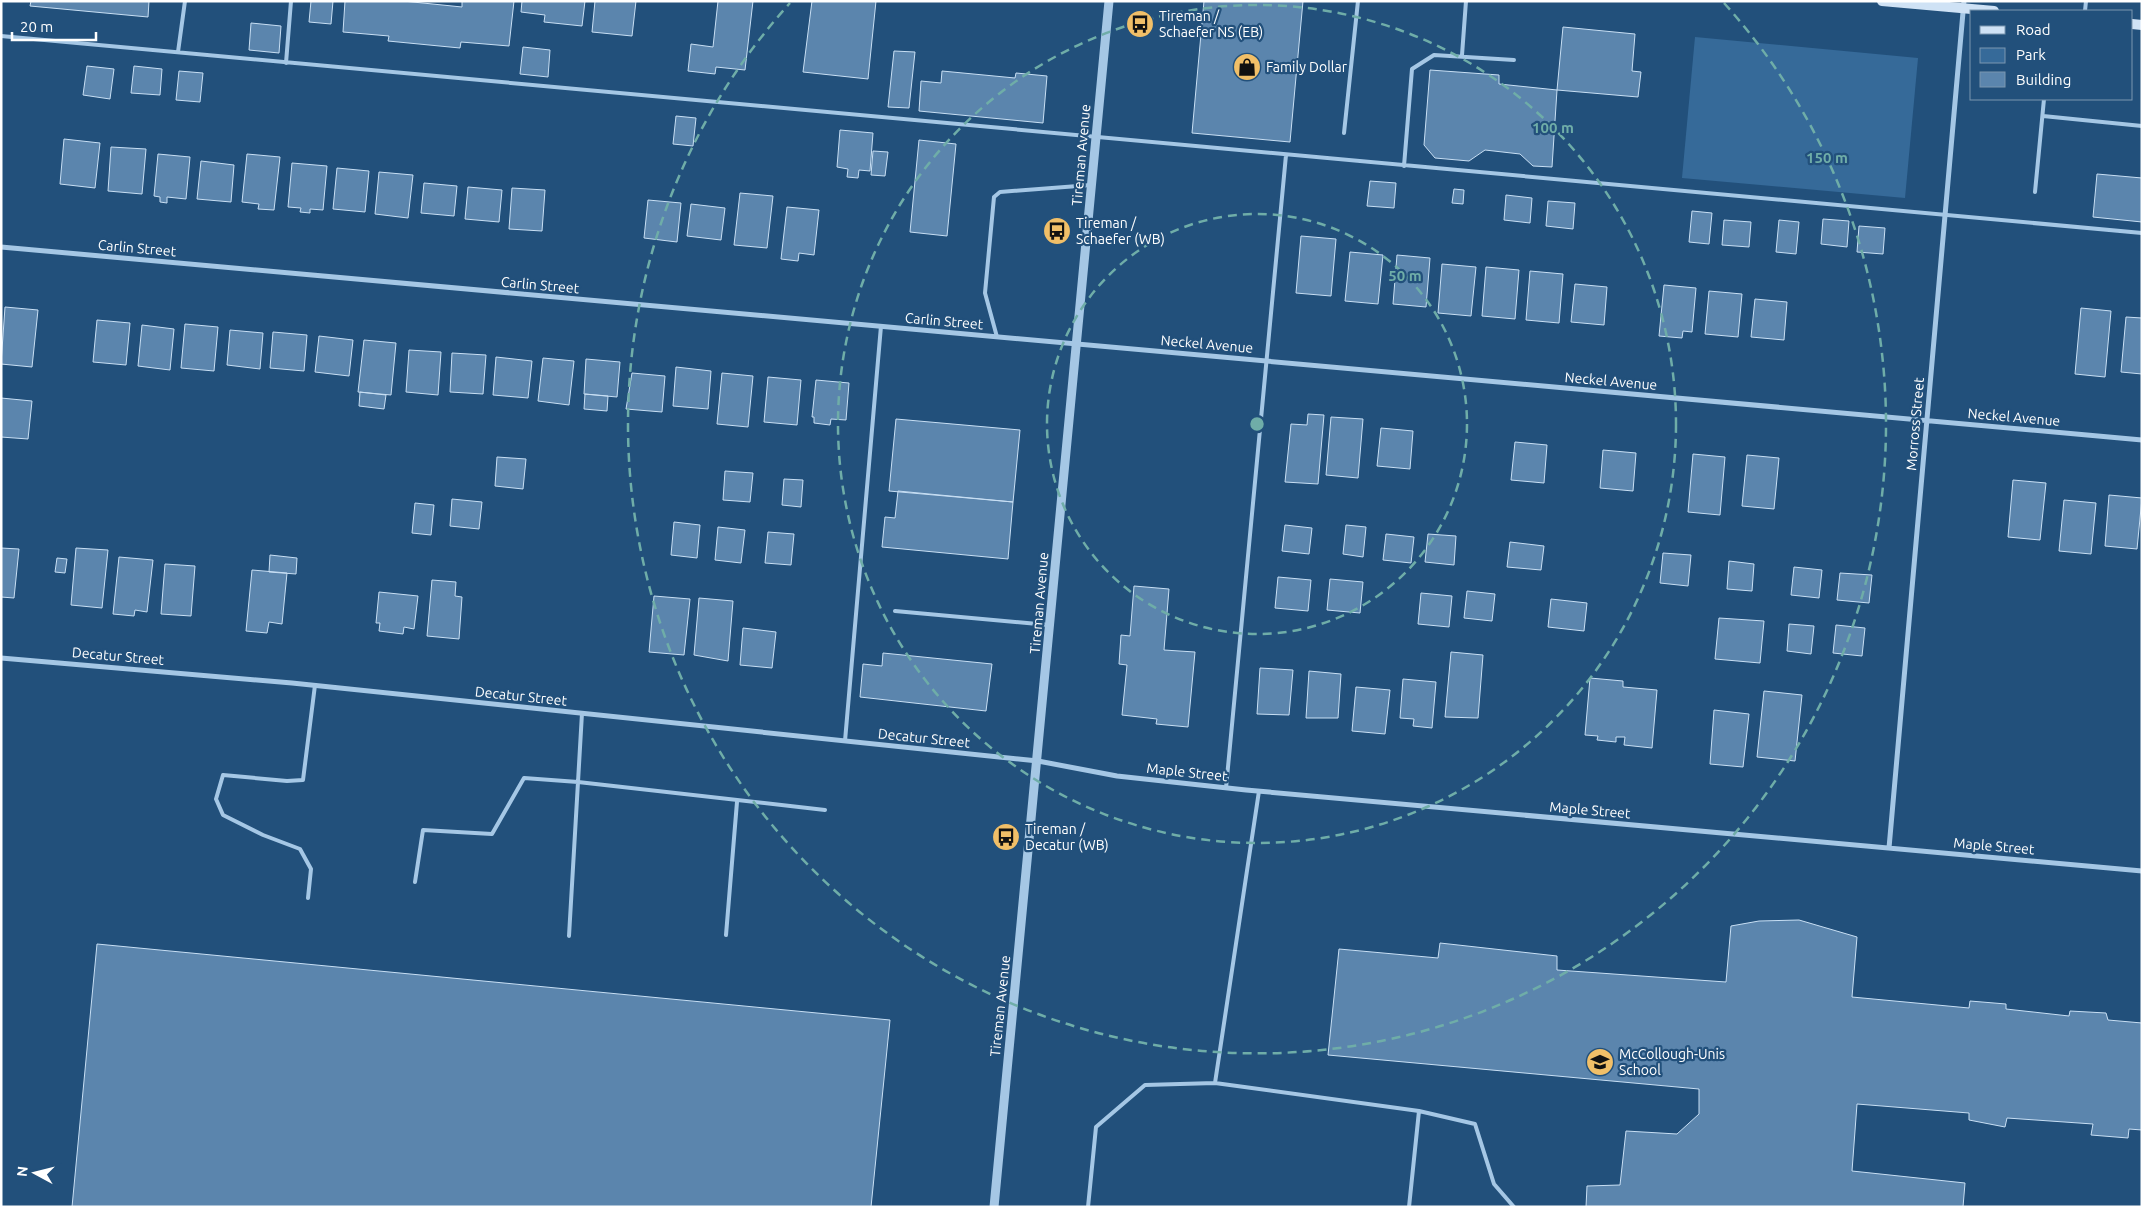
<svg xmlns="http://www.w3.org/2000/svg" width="2143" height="1208" font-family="Ubuntu,sans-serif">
<rect width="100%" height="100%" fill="#22507b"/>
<path fill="#366a99" d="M 1695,37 L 1918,58 L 1905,198 L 1682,178 Z"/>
<path fill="#5b85ad" stroke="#c8dff4" d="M 31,1 L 149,1 L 148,17 L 30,6 Z
M 311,1 L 333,1 L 331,24 L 309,22 Z
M 345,1 L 403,1 L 462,7 L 462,1 L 514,1 L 509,46 L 461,42 L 460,48 L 388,41 L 389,36 L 343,32 Z
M 522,1 L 585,1 L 582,26 L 544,22 L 545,15 L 521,12 Z
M 595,1 L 636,1 L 632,36 L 592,32 Z
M 718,1 L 753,1 L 745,70 L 716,67 L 715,74 L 688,71 L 691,44 L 713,47 Z
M 812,1 L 876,1 L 868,79 L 803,72 Z
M 1204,1 L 1303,1 L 1290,142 L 1192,133 Z
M 251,23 L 281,26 L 279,53 L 249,50 Z
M 1563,27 L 1635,34 L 1632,71 L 1641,72 L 1638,97 L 1557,90 Z
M 523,47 L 550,50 L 548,77 L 520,74 Z
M 894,51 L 915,52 L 909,108 L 888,107 Z
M 87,66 L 114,69 L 110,99 L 83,95 Z
M 134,66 L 162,69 L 160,95 L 131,93 Z
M 1430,70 L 1499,75 L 1499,84 L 1557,90 L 1552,167 L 1533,166 L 1520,154 L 1485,150 L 1469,161 L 1435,158 L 1424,145 Z
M 179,71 L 203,73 L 200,102 L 176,100 Z
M 942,71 L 1015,78 L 1016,73 L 1047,76 L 1043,123 L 919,111 L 921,81 L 941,83 Z
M 676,116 L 696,118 L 693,146 L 673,144 Z
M 840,130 L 873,133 L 870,171 L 859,170 L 858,178 L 847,177 L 848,169 L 837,167 Z
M 64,139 L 100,143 L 95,188 L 60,184 Z
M 919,140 L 956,144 L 947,236 L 910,232 Z
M 111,147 L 146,149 L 142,194 L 108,191 Z
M 873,151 L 888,152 L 885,176 L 871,175 Z
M 158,154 L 190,157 L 186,199 L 167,197 L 167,203 L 160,202 L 160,197 L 154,196 Z
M 247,154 L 280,157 L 274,210 L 258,209 L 259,204 L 242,202 Z
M 201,161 L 234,165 L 231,202 L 197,199 Z
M 292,163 L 327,166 L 323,210 L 310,209 L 310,213 L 300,212 L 301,208 L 288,207 Z
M 337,168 L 369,171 L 365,212 L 333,209 Z
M 379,172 L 413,175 L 408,218 L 375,214 Z
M 2097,174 L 2142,178 L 2142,222 L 2093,217 Z
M 1370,181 L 1396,183 L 1394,208 L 1367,206 Z
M 424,183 L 457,186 L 454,216 L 421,213 Z
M 468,187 L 502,190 L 499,222 L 465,219 Z
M 512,188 L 545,190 L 542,231 L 509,229 Z
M 1454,189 L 1464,190 L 1463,204 L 1452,203 Z
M 740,193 L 773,196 L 767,248 L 734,245 Z
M 1506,195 L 1532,198 L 1530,223 L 1504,220 Z
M 648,200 L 681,203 L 677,242 L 644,238 Z
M 1548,201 L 1575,203 L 1573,229 L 1546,226 Z
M 691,204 L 725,208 L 721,240 L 687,236 Z
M 787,207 L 819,210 L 814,255 L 799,253 L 798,261 L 781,259 Z
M 1692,211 L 1712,213 L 1709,244 L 1689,242 Z
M 1823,219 L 1849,221 L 1847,247 L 1821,244 Z
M 1724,220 L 1751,222 L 1749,247 L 1722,245 Z
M 1779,220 L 1799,222 L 1796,254 L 1776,252 Z
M 1859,226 L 1885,228 L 1883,254 L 1857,252 Z
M 1301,236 L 1336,239 L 1331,296 L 1296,293 Z
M 1350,252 L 1383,255 L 1378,304 L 1345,301 Z
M 1397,255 L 1430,258 L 1426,307 L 1393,304 Z
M 1442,264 L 1476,267 L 1471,316 L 1438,313 Z
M 1486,267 L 1519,270 L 1515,319 L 1482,316 Z
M 1530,271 L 1563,274 L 1559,323 L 1526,320 Z
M 1575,284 L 1607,287 L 1604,325 L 1571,322 Z
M 1664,285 L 1696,288 L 1692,332 L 1683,331 L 1682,338 L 1659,336 Z
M 1709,291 L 1742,294 L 1738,337 L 1705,334 Z
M 1755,299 L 1787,302 L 1784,340 L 1751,337 Z
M 5,307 L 38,310 L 32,367 L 1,364 Z
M 2081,308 L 2111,311 L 2105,377 L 2075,374 Z
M 2126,317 L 2142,318 L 2142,374 L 2121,372 Z
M 97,320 L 130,323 L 126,365 L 93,362 Z
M 185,324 L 218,327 L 214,371 L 181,368 Z
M 142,325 L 174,329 L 170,370 L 138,366 Z
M 230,330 L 263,333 L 260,369 L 227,365 Z
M 273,332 L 307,335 L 304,371 L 270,368 Z
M 319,336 L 353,340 L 349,376 L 315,372 Z
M 364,340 L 396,343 L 391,395 L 358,392 Z
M 409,350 L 441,352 L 438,395 L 406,392 Z
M 452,353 L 486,355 L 483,394 L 450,392 Z
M 496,357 L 532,361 L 528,398 L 493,395 Z
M 543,358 L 574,361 L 569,405 L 538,401 Z
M 586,359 L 620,362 L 617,397 L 584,394 Z
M 676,367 L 711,371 L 708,409 L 673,406 Z
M 632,373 L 665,376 L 662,412 L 626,409 Z
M 722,373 L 753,376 L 748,427 L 717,424 Z
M 768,377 L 801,380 L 797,425 L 764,422 Z
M 816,380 L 849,383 L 846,420 L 831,419 L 830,425 L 814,423 L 814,417 L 812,417 Z
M 360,392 L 386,395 L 384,409 L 359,406 Z
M 585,394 L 608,396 L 607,411 L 584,409 Z
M 1,398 L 32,401 L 28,439 L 1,437 Z
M 1308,414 L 1324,415 L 1318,484 L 1285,482 L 1291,424 L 1307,425 Z
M 1331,417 L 1363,419 L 1358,478 L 1326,475 Z
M 896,419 L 1020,430 L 1013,502 L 889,491 Z
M 1381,428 L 1413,431 L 1410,469 L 1377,466 Z
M 1515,442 L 1547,445 L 1544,483 L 1511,480 Z
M 1603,450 L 1636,453 L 1633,491 L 1600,488 Z
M 1693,454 L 1725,457 L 1720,515 L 1688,512 Z
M 1747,455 L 1779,458 L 1774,509 L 1742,506 Z
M 497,457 L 526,459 L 523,489 L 495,486 Z
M 725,471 L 753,473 L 750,502 L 723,500 Z
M 784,479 L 803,480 L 801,507 L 782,505 Z
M 2013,480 L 2046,483 L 2040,540 L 2008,537 Z
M 898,491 L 1013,502 L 1008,559 L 882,547 L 885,517 L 895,518 Z
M 2109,495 L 2142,498 L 2137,549 L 2105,546 Z
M 452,499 L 482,502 L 479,529 L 450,526 Z
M 2064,500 L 2096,503 L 2091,554 L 2059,551 Z
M 415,503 L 434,505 L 431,535 L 412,533 Z
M 674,522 L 700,525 L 697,558 L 671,555 Z
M 1285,525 L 1312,528 L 1309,554 L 1282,551 Z
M 1346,525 L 1366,527 L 1363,557 L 1343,554 Z
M 718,527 L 745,530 L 741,563 L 715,560 Z
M 768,532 L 794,534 L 791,565 L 765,563 Z
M 1386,534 L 1414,537 L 1411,563 L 1383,560 Z
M 1428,534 L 1456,536 L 1454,565 L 1425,562 Z
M 1510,542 L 1544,546 L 1541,570 L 1507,567 Z
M 1,548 L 19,549 L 14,598 L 1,597 Z
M 76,548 L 108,550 L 102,608 L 71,605 Z
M 1663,553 L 1691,555 L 1688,586 L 1660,583 Z
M 270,555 L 297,558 L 296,574 L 269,572 Z
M 119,557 L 153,560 L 147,612 L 135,610 L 134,616 L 113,614 Z
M 57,558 L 67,559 L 65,573 L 55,572 Z
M 1729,561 L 1754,564 L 1752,591 L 1727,589 Z
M 165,564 L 195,566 L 191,616 L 161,614 Z
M 1794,567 L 1822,570 L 1819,598 L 1791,595 Z
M 252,570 L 287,573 L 282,624 L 269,622 L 267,633 L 246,631 Z
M 1840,573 L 1872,575 L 1869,603 L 1837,600 Z
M 1278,577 L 1311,580 L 1308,611 L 1275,608 Z
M 1330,579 L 1363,582 L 1360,613 L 1327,610 Z
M 432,580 L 456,582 L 455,596 L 462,597 L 459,639 L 427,636 Z
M 1134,586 L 1169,589 L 1164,650 L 1195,652 L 1188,727 L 1156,724 L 1157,719 L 1122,715 L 1127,665 L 1119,664 L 1121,635 L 1130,636 Z
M 1467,591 L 1495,594 L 1492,621 L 1464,618 Z
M 379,592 L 418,596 L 414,629 L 404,627 L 403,634 L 379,631 L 380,623 L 376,623 Z
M 1421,593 L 1452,596 L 1449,627 L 1418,624 Z
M 654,596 L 690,599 L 684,655 L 649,652 Z
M 699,598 L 733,601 L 728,661 L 694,655 Z
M 1551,599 L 1587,603 L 1584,631 L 1548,627 Z
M 1719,618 L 1764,621 L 1760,663 L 1715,659 Z
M 1789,624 L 1814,626 L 1811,654 L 1787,651 Z
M 1836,625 L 1865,628 L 1862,656 L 1833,653 Z
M 743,628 L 776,632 L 772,668 L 740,665 Z
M 1451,652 L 1483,655 L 1478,718 L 1445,717 Z
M 883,653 L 992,664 L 986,711 L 860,697 L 863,664 L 882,666 Z
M 1260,668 L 1293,670 L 1289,715 L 1257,714 Z
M 1309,671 L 1341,674 L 1338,718 L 1306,718 Z
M 1590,678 L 1623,681 L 1623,687 L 1657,690 L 1652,748 L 1624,745 L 1625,737 L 1616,737 L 1616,742 L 1597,740 L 1598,736 L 1585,735 Z
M 1403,679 L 1436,682 L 1432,728 L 1413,726 L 1414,719 L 1400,718 Z
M 1356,687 L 1390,690 L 1385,734 L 1352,731 Z
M 1764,691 L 1802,695 L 1795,761 L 1757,757 Z
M 1714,710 L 1749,714 L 1743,767 L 1710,764 Z
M 1799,920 L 1857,937 L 1852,997 L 1969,1008 L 1970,1001 L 2006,1004 L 2006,1009 L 2069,1016 L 2070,1011 L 2106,1013 L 2108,1020 L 2142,1023 L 2142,1130 L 2129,1129 L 2128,1138 L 2091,1135 L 2093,1124 L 2007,1118 L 2005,1127 L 1969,1120 L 1969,1113 L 1857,1104 L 1852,1171 L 1965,1183 L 1963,1207 L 1586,1207 L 1587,1186 L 1620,1185 L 1626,1131 L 1677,1134 L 1699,1114 L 1699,1089 L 1328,1055 L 1339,949 L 1438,958 L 1440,943 L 1557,956 L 1557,970 L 1726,982 L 1731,926 L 1759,921 Z
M 97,944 L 890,1020 L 871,1207 L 72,1207 Z"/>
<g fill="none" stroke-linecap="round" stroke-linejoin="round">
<path stroke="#a5c7e5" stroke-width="4" d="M 2085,11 L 2086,1
M 1,36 L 2142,233
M 178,52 L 185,1
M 1462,55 L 1466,1
M 286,63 L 291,1
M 2043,116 L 2142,126
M 1344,133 L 1358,1
M 1404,166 L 1412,69 L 1434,55 L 1514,60
M 2035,192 L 2044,99
M 997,337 L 985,293 L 994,197 L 1000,192 L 1091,185
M 895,611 L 1049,625
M 582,713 L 578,782 L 825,810
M 845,741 L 881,326
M 1226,788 L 1286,155
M 415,882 L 423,830 L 492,834 L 524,778 L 578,782 L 569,936
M 308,898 L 311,869 L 300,849 L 263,835 L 223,815 L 216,799 L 223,775 L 287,781 L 303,780 L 315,685
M 726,935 L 737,802
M 1215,1083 L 1259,791
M 1419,1111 L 1475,1124 L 1494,1184 L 1514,1207
M 1088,1207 L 1096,1127 L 1145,1085 L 1215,1083 L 1419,1111 L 1409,1207"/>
<path stroke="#a5c7e5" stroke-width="5" d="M 1,247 L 2142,440
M 1,658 L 292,683 L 1038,761 L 1117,776 L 1246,790 L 2142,871
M 1889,848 L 1964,1"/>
<path stroke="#a5c7e5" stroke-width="9" d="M 994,1207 L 1109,1"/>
<path stroke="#cfe2f5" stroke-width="10" d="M 1882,1 L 1994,11
M 2132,24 L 2142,25"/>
</g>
<g fill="none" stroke="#6fada8" stroke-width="2.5" stroke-dasharray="9 6">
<circle cx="1257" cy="424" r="210"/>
<circle cx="1257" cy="424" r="419"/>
<path d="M1724 3A629 629 0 1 1 790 3"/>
</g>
<defs>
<g id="bus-disc" transform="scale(1.4375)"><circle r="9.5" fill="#f1bf68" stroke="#22507b"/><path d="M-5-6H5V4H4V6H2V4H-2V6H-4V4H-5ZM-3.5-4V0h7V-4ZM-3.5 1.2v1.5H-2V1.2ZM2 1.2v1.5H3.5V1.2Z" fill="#111"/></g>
<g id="shop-disc" transform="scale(1.4375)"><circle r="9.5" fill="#f1bf68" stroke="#22507b"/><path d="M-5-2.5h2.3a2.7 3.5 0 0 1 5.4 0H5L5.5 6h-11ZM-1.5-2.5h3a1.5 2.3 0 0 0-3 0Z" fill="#111"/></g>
<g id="school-disc" transform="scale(1.4375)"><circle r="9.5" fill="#f1bf68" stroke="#22507b"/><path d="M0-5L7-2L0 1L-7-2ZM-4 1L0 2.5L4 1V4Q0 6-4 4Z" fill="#111"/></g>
</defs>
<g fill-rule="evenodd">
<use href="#bus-disc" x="1140" y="24"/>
<use href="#shop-disc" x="1247" y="67"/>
<use href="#bus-disc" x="1057" y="231"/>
<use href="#bus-disc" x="1006" y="837"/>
<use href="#school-disc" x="1600" y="1062"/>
</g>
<g text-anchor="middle" stroke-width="4.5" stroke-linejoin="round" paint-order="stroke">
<g font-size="14" fill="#fff" stroke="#22507b" text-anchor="start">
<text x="1159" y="21">Tireman /<tspan x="1159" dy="16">Schaefer NS (EB)</tspan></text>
<text x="1266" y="72">Family Dollar</text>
<text x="1076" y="228">Tireman /<tspan x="1076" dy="16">Schaefer (WB)</tspan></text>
<text x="1025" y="834">Tireman /<tspan x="1025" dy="16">Decatur (WB)</tspan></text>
<text x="1619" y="1059">McCollough-Unis<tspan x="1619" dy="16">School</tspan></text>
</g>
<g font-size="14" fill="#fff" stroke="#22507b">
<text transform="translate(1081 155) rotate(-85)" y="5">Tireman Avenue</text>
<text transform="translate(137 248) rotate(5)" y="5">Carlin Street</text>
<text transform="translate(540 285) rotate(5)" y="5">Carlin Street</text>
<text transform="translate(944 321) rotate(5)" y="5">Carlin Street</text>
<text transform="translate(1207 344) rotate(5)" y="5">Neckel Avenue</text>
<text transform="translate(1611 381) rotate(5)" y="5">Neckel Avenue</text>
<text transform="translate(2014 417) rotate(5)" y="5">Neckel Avenue</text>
<text transform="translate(1915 424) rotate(-85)" y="5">Morross Street</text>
<text transform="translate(1039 603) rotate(-85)" y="5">Tireman Avenue</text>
<text transform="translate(118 656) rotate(5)" y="5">Decatur Street</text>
<text transform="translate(521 696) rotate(6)" y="5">Decatur Street</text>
<text transform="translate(924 738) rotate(6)" y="5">Decatur Street</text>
<text transform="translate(1187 772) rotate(6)" y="5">Maple Street</text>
<text transform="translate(1590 810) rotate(5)" y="5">Maple Street</text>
<text transform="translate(1994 846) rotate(5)" y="5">Maple Street</text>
<text transform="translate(1000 1006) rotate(-84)" y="5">Tireman Avenue</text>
</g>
</g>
<circle cx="1257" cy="424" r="8" fill="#6fada8" stroke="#22507b" stroke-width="2.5"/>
<g font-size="15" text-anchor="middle" font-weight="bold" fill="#6fada8" stroke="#22507b" stroke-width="4.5" stroke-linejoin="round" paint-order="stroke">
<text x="1553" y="133">100 m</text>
<text x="1827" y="163">150 m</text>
<text x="1405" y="281">50 m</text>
</g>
<rect width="2143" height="1208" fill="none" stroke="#ffffff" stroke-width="5"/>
<rect x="1970" y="10" width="162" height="90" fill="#22507b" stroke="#7a96b0"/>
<rect x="1980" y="26" width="25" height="8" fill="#cfe2f5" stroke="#7a96b0"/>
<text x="2016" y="35" font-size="15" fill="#ffffff">Road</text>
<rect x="1980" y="48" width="25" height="15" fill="#366a99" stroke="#7a96b0"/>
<text x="2016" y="60" font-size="15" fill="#ffffff">Park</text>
<rect x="1980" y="72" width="25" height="15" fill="#5b85ad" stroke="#7a96b0"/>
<text x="2016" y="85" font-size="15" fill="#ffffff">Building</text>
<g transform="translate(35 1173) rotate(277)" stroke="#22507b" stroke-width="4" paint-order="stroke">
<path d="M0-4L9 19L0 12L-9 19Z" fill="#ffffff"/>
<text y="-8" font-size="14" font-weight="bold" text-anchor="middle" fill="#ffffff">N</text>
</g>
<path d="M12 32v8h84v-8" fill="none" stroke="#ffffff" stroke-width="2.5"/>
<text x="20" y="32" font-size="15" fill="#ffffff" stroke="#22507b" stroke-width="4" paint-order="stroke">20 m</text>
</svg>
